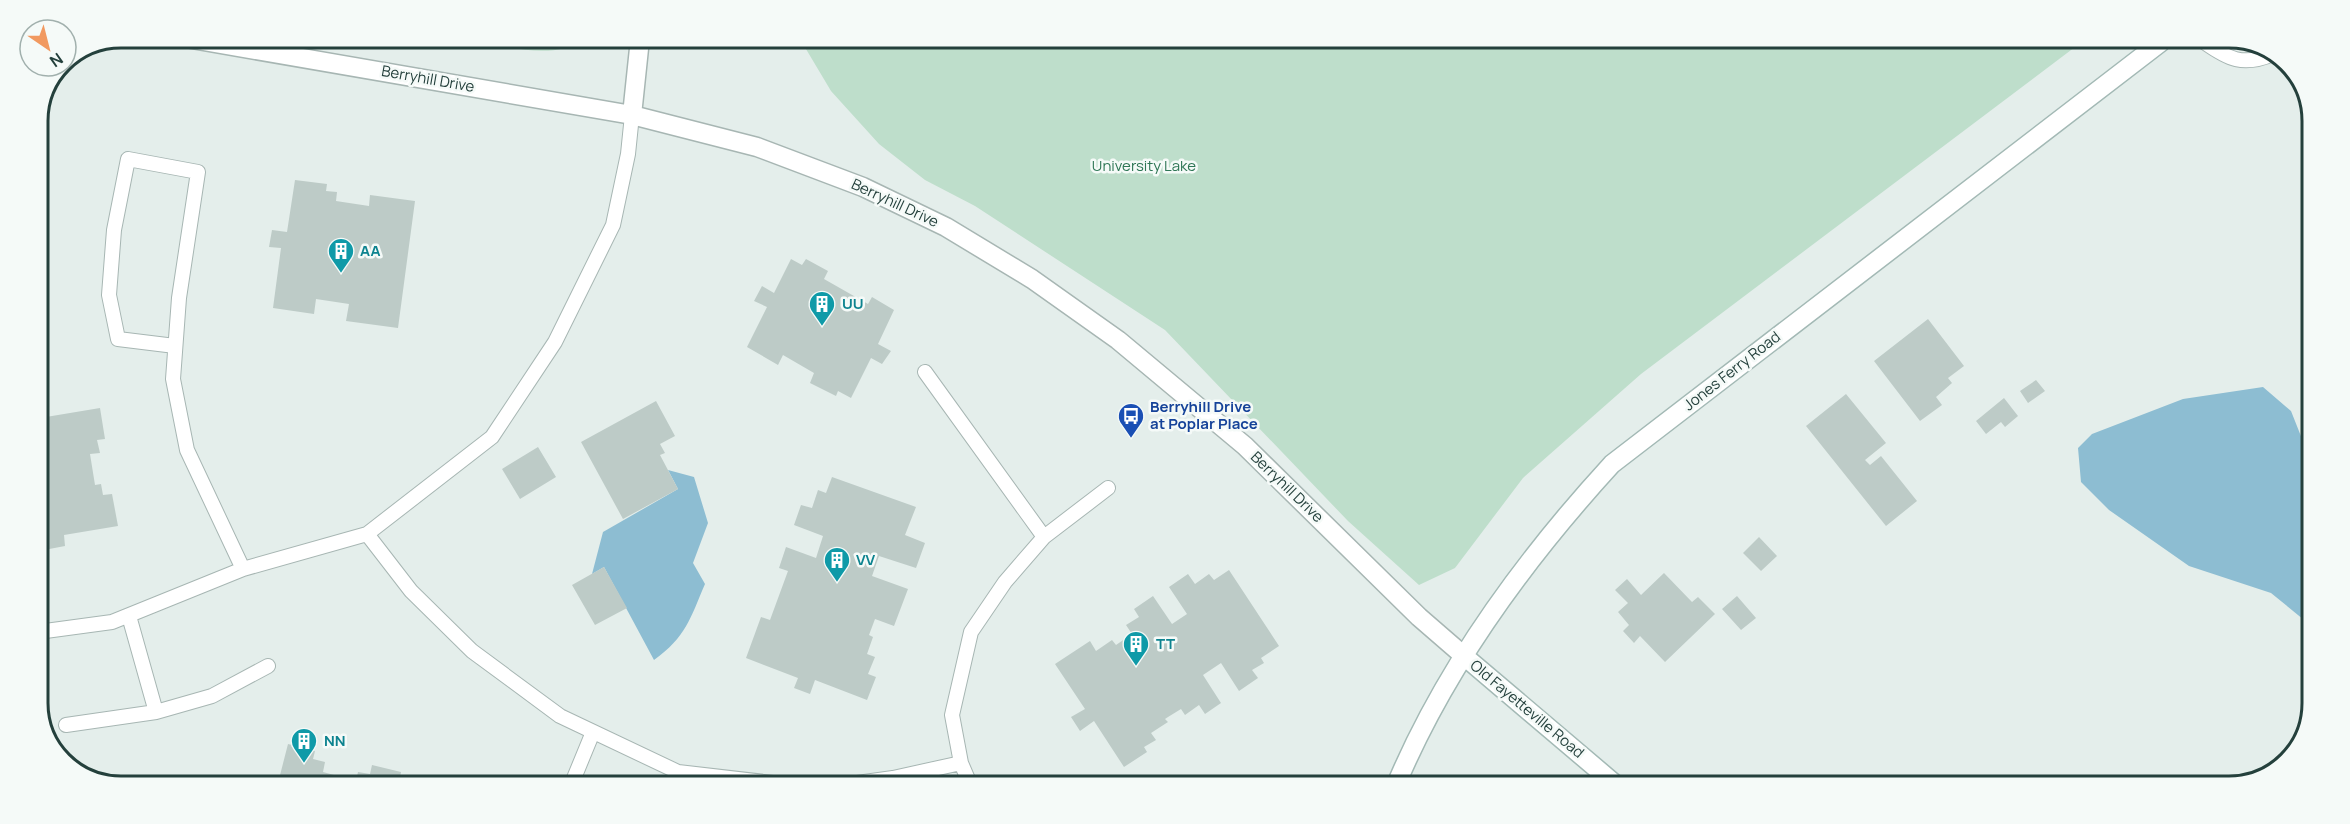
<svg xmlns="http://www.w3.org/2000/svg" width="2350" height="824" font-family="Manrope,sans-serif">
<rect width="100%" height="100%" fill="#e4eeeb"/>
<path fill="#bedecb" d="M 468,38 L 585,38 C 552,63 505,45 468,38 Z
M 800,39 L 2083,41 L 1641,374 L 1523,478 L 1455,568 L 1419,585 L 1348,521 L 1165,330 L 975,206 L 925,180 L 879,144 L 831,91 Z"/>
<path fill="#8dbdd2" d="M 2263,387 L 2291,411 L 2310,459 L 2309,624 L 2271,593 L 2189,566 L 2109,510 L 2081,482 L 2078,448 L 2092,434 L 2183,399 Z
M 668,470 L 694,477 L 708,523 L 693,563 L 705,584 C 690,619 686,637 654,660 L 604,567 L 592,574 L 603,532 L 678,489 Z"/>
<path fill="#bdcbc7" d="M 38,121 L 42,122 L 41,147 L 38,147 Z
M 295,180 L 327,184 L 326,191 L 337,192 L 336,201 L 369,206 L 370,195 L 415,201 L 398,328 L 346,321 L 349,304 L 316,299 L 314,314 L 273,308 L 281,248 L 269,247 L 272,230 L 287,232 Z
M 791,259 L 802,265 L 806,259 L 828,271 L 824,279 L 868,304 L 872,297 L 894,310 L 878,344 L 891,351 L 882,364 L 871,358 L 851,398 L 838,391 L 836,396 L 810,383 L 814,373 L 783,355 L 778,365 L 747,347 L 767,307 L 754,301 L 762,286 L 774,293 Z
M 1928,319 L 1964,366 L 1948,378 L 1952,383 L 1936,397 L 1942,405 L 1920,421 L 1874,361 Z
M 2036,380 L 2045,391 L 2028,403 L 2020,391 Z
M 1846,394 L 1886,443 L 1865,460 L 1870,465 L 1881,456 L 1917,501 L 1886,526 L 1806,426 Z
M 2004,398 L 2018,416 L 2005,427 L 2001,422 L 1986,434 L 1976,421 Z
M 656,401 L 675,436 L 660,444 L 665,453 L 660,455 L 678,489 L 623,519 L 581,442 Z
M 43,402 L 46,417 L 100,408 L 105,439 L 97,440 L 100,453 L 90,454 L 95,485 L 101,484 L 103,495 L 112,494 L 118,526 L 64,535 L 65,546 L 44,550 L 42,536 L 38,537 L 38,403 Z
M 538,447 L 556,477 L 520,499 L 502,469 Z
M 832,477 L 916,507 L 905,535 L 925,543 L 916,568 L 879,556 L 872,576 L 908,589 L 894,626 L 875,619 L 869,635 L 873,637 L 867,654 L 875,657 L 868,674 L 876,677 L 867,700 L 815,680 L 810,694 L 794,688 L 798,678 L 746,658 L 761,617 L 770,620 L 788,571 L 779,568 L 786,547 L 816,558 L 823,536 L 794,525 L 801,505 L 812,508 L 818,490 L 826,493 Z
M 1759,537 L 1777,556 L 1761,571 L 1743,553 Z
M 604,567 L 627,608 L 595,625 L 572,585 Z
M 1229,570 L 1279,646 L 1261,658 L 1264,663 L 1252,670 L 1258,678 L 1239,691 L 1221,663 L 1203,675 L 1221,703 L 1205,714 L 1199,705 L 1185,715 L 1181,709 L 1168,717 L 1165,719 L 1168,722 L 1151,733 L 1156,740 L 1144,747 L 1147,752 L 1124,767 L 1094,721 L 1080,731 L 1071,717 L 1085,709 L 1055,664 L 1090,641 L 1096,651 L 1112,640 L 1116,645 L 1132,634 L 1126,625 L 1139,617 L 1134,609 L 1153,596 L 1172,624 L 1187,614 L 1169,587 L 1188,574 L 1195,584 L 1209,574 L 1214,580 Z
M 1664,573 L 1692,602 L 1698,597 L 1715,614 L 1665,662 L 1640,636 L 1634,643 L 1623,631 L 1629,625 L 1618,612 L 1628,603 L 1615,590 L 1627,579 L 1641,595 Z
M 1737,596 L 1756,618 L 1741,630 L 1722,609 Z
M 288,744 L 315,751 L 313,759 L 325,762 L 323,772 L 356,781 L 358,772 L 370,774 L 372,765 L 401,772 L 399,783 L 278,783 Z"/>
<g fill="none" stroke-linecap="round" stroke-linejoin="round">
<g stroke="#a7b6b3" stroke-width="16">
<path id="lane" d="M 2204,42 C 2228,59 2243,67 2273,54
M 175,346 L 118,339 L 109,295 L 114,230 L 128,159 L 198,172 L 179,298 L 173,379 L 187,450 L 243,569
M 925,372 L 1044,537
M 367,534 L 411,591 L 472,651 L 560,716 L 678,772 L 782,784
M 129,616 L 156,712
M 38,632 L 112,622 L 243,569 L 367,534 L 492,437 L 555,342 L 613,225 L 628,154 L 632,115
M 66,725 L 156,712 L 212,696 L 268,666
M 572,783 L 593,732
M 850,784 L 893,778 L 961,763
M 970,784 L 961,763 L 952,715 L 971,632 L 1005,582 L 1044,537 L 1108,488"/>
</g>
<g stroke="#a7b6b3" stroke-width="21">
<path id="street" d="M 186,38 L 632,115 L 757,147 L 863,187 L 946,227 L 1032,279 L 1118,340 L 1245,446 L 1419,617 L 1464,656
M 632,115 L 640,39"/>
</g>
<g stroke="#a3b9b5" stroke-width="21">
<path id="secondary" d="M 1464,656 L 1616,785
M 1396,785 C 1446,666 1525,559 1612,464 L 2161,42"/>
</g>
<use href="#lane" stroke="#fff" stroke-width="14"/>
<use href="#street" stroke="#fff" stroke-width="18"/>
<use href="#secondary" stroke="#fff" stroke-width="18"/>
</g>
<defs>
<g id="building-pin" transform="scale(1.35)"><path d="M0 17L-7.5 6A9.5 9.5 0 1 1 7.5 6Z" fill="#0f9aa8" stroke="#f5faf8"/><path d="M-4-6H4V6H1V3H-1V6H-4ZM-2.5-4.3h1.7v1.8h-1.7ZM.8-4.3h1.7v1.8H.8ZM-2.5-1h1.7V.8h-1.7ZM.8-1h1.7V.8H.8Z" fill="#fff"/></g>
<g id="bus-pin" transform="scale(1.35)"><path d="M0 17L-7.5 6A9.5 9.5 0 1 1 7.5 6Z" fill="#1a4fb4" stroke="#f5faf8"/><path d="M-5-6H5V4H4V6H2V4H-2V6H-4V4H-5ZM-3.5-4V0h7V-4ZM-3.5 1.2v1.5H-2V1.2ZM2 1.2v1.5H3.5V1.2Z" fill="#fff"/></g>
</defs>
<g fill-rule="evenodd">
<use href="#building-pin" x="341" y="251"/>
<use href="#building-pin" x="822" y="304"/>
<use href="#bus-pin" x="1131" y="416"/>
<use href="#building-pin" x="837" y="560"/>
<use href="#building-pin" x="1136" y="644"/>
<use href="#building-pin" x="304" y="741"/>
</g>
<g text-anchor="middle" stroke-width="5" stroke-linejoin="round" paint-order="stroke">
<g font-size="15" fill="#24403c" stroke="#f5faf8">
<text transform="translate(428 79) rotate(10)" y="5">Berryhill Drive</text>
<text transform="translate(895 203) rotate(25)" y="5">Berryhill Drive</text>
<text transform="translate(1732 371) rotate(-38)" y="5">Jones Ferry Road</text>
<text transform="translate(1287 487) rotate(44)" y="5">Berryhill Drive</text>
<text transform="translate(1527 709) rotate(40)" y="5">Old Fayetteville Road</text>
</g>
<g font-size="15" fill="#2e7655" stroke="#f5faf8">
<text x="1144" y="171">University Lake</text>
</g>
<g font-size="15" font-weight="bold" fill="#0d838f" stroke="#f5faf8" text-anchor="start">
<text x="360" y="256">AA</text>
<text x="842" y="309">UU</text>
<text x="856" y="565">VV</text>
<text x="1156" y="649">TT</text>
<text x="324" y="746">NN</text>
</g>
<g font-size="15" font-weight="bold" fill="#164399" stroke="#f5faf8" text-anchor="start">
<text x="1150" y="412">Berryhill Drive<tspan x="1150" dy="17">at Poplar Place</tspan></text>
</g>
</g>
<path d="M0 0H2350V824H0ZM121 48H2229A73 73 0 0 1 2302 121V703A73 73 0 0 1 2229 776H121A73 73 0 0 1 48 703V121A73 73 0 0 1 121 48Z" fill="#f5faf8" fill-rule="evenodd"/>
<path fill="none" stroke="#24403c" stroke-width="3" d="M121 48H2229A73 73 0 0 1 2302 121V703A73 73 0 0 1 2229 776H121A73 73 0 0 1 48 703V121A73 73 0 0 1 121 48Z"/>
<g transform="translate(48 48) rotate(145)"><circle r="28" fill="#f5faf8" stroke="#a1b0ad" stroke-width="1.5"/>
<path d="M0-4.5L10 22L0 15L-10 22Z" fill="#f19960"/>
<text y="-9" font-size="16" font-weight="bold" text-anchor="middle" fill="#24403c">N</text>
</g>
</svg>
